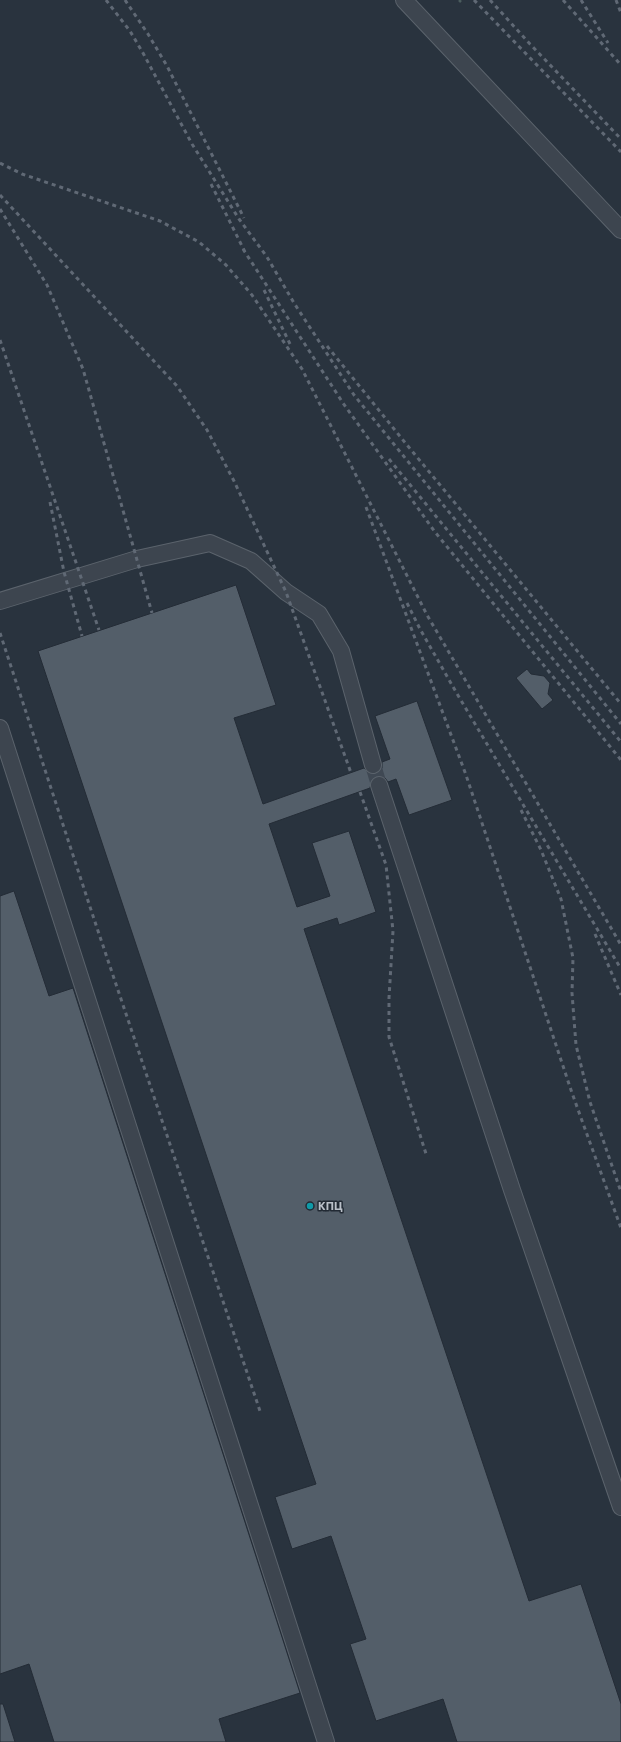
<svg xmlns="http://www.w3.org/2000/svg" width="621" height="1742" font-family="Commissioner,sans-serif">
<rect width="100%" height="100%" fill="#29333e"/>
<path fill="#535e69" stroke="#242c36" d="M 236,585 L 276,705 L 234,718 L 263,804 L 364,768 L 371,774 L 379,772 L 382,768 L 382,762 L 390,759 L 375,716 L 417,701 L 452,800 L 409,815 L 396,779 L 388,782 L 385,778 L 376,776 L 372,779 L 370,788 L 269,824 L 297,907 L 330,896 L 312,843 L 349,831 L 376,912 L 339,925 L 337,918 L 304,929 L 529,1601 L 581,1584 L 621,1704 L 621,1742 L 457,1742 L 443,1699 L 376,1721 L 350,1644 L 366,1639 L 331,1536 L 292,1549 L 275,1497 L 316,1484 L 38,651 Z
M 527,669 L 531,674 L 544,676 L 550,683 L 548,694 L 553,700 L 542,709 L 516,678 Z
M 14,891 L 49,996 L 73,988 L 300,1693 L 219,1719 L 226,1742 L 54,1742 L 29,1664 L 0,1674 L 0,896 Z
M 0,1704 L 3,1704 L 15,1742 L 0,1742 Z"/>
<g fill="none" stroke-linecap="round" stroke-linejoin="round">
<path stroke="#3f4853" stroke-width="16" stroke-dasharray="16 8" stroke-linecap="butt" d="M 373,765 L 379,785"/>
<g stroke="#5b636c" stroke-width="18">
<path id="minor" d="M 404,0 L 621,230
M 0,601 L 137,559 L 210,543 L 251,561 L 286,592 L 319,614 L 341,651 L 373,765
M 0,728 L 326,1742
M 379,785 L 512,1190 L 621,1507"/>
</g>
<path stroke="#4b5d5e" stroke-width="2.5" stroke-dasharray="3 3" stroke-linecap="butt" d="M 459,0 L 461,2"/>
<use href="#minor" stroke="#3d454f" stroke-width="16"/>
<path stroke="#606975" stroke-width="3" stroke-dasharray="4 4" stroke-linecap="butt" d="M 106,0 L 130,31 L 143,53 L 192,144 L 239,219 L 267,257 L 294,303 L 354,395 L 621,724
M 125,0 L 148,34 L 167,66 L 244,218
M 474,0 L 621,152
M 490,0 L 530,44 L 621,139
M 563,0 L 621,65
M 581,0 L 608,43
M 616,0 L 621,13
M 0,163 L 22,174 L 160,221 L 199,242 L 226,265 L 252,295 L 302,369 L 427,615 L 621,945
M 211,184 L 246,254
M 0,195 L 177,386 L 207,430 L 234,481 L 286,592 L 351,773
M 0,209 L 47,285 L 83,369 L 152,613
M 243,249 L 343,403 L 435,532 L 621,760
M 264,290 L 290,344
M 0,340 L 99,630
M 327,346 L 407,445 L 621,704
M 389,459 L 621,742
M 50,502 L 64,572 L 82,636
M 366,507 L 466,775 L 572,1093 L 621,1228
M 407,603 L 420,629 L 456,692 L 621,969
M 0,633 L 94,919 L 261,1414
M 360,792 L 386,865 L 393,931 L 389,998 L 389,1037 L 427,1157
M 521,810 L 541,850 L 561,899 L 573,958 L 572,993 L 576,1045 L 590,1102 L 621,1192
M 595,934 L 621,995"/>
</g>
<circle fill="#0f9aa8" stroke="#222a34" stroke-width="1.5" cx="310" cy="1206" r="4"/>
<g text-anchor="middle" stroke-width="3" stroke-linejoin="round" paint-order="stroke">
<g font-size="11" font-weight="bold" fill="#bac0c9" stroke="#222a34" text-anchor="start">
<text x="318" y="1210">КПЦ</text>
</g>
</g>
</svg>
